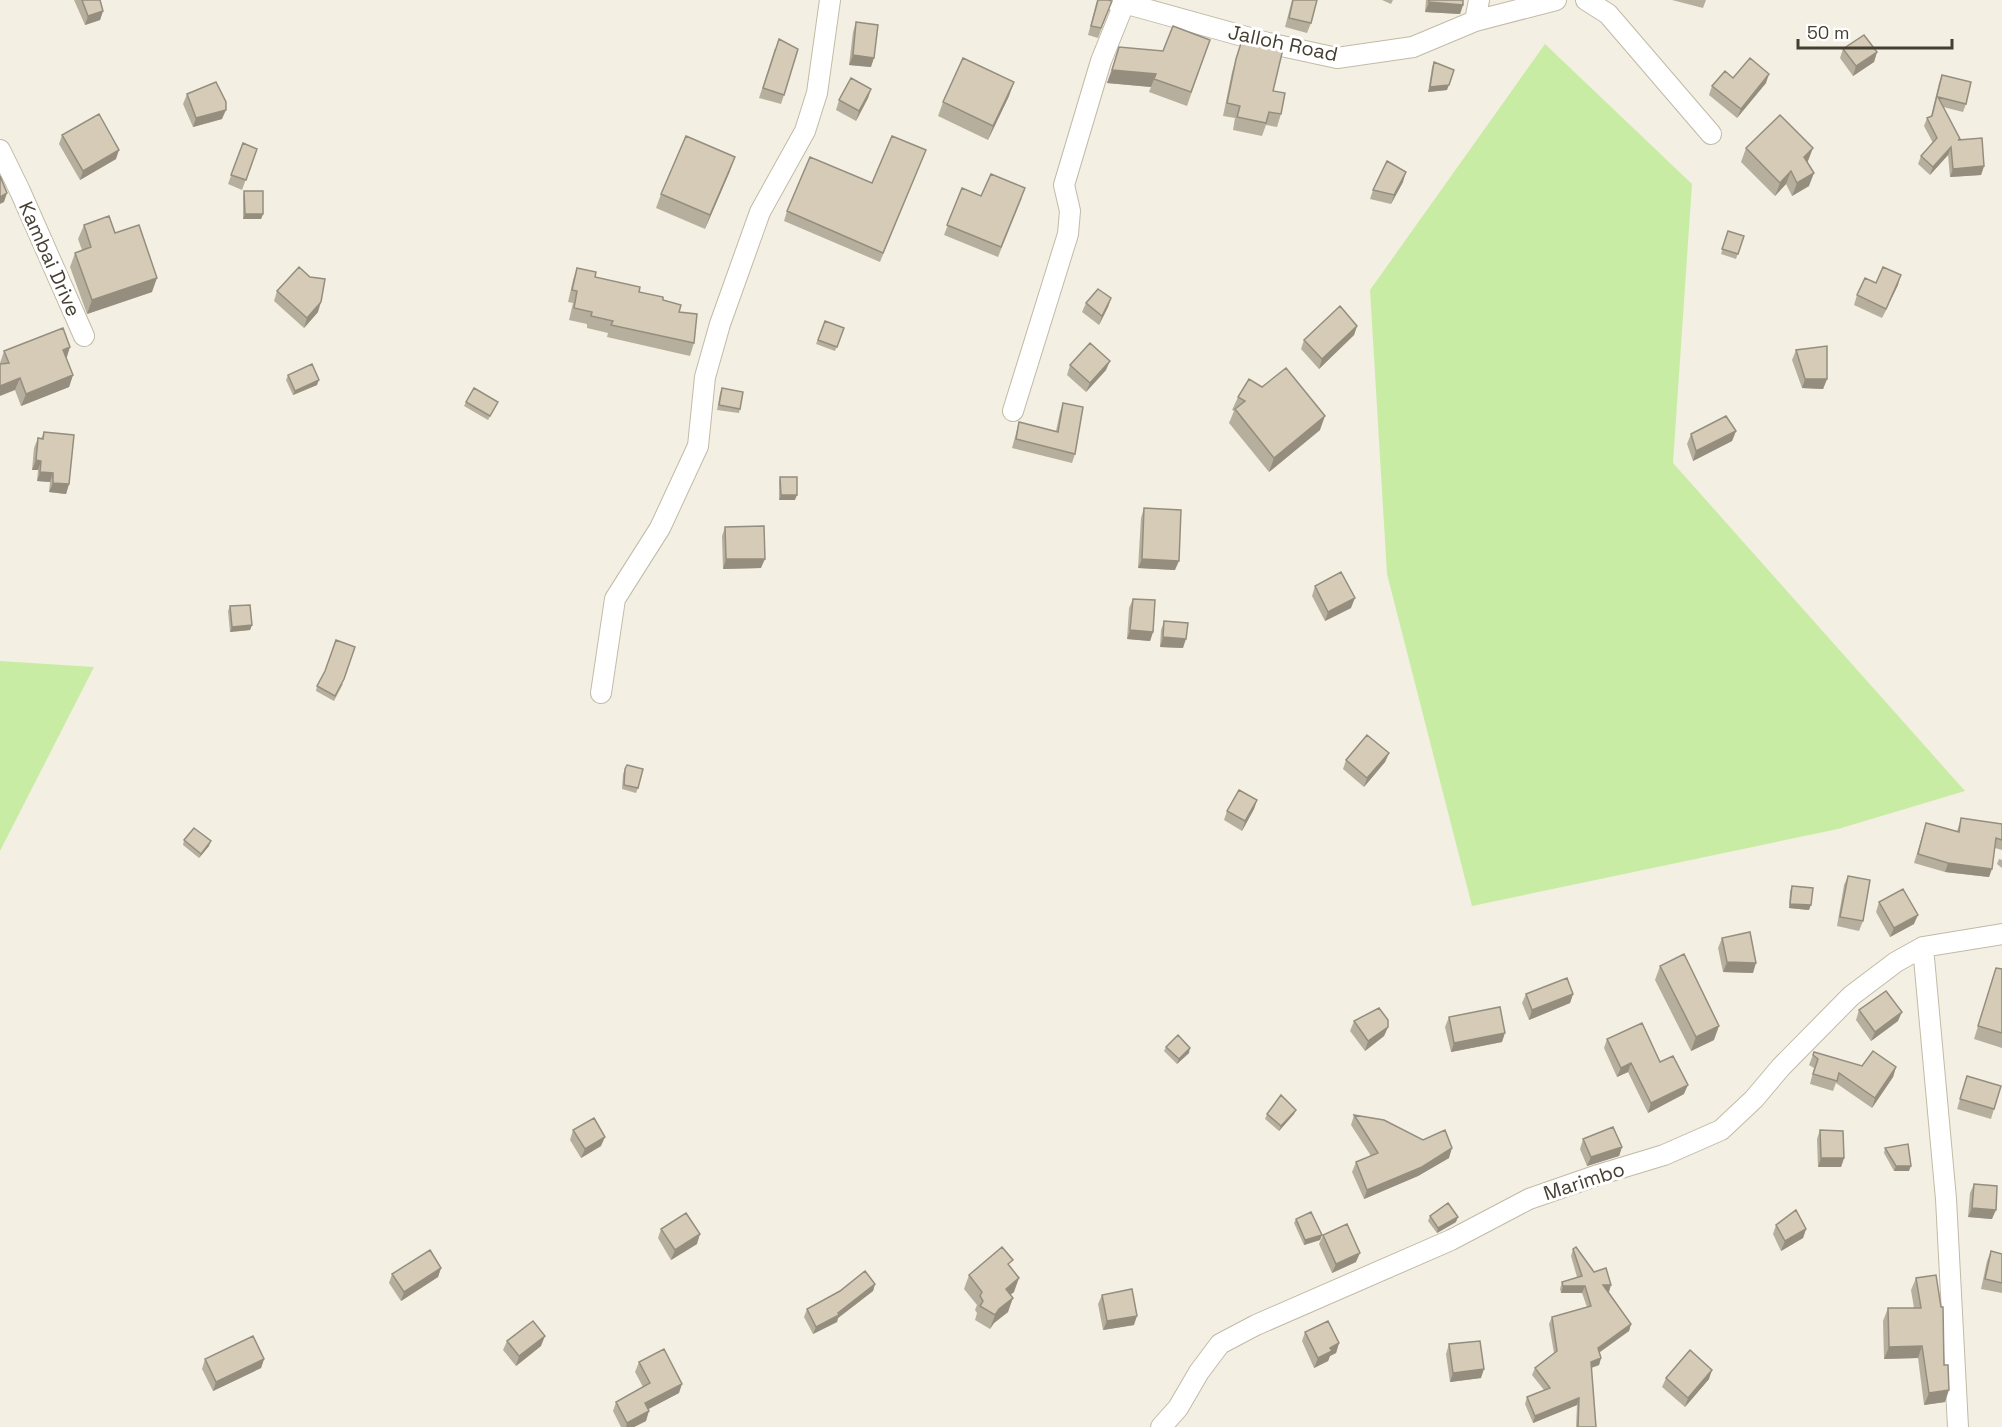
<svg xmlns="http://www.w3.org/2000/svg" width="2002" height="1427" font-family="'Space Grotesk',sans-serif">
<rect width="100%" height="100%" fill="#f3efe2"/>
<path fill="#c9eca5" d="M 1545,44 L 1692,184 L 1673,463 L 1965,791 L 1838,829 L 1472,906 L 1387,574 L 1370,290 Z
M 0,661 L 94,667 L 0,851 Z"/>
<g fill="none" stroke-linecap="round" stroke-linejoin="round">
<g stroke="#c2baa6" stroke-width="22">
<path id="minor" d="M 1113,0 L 1268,43 L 1337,58 L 1413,47 L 1475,21 L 1556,0
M 1586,0 L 1608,14 L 1711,134
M 1475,21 L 1479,0
M 0,150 L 20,191 L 84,336
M 1013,411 L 1068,234 L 1070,211 L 1064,185 L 1101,61 L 1124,4
M 601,693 L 615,599 L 660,528 L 698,446 L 705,377 L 720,324 L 760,212 L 805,131 L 817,93 L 830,0
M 1923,947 L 1946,1199 L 1958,1427
M 1161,1427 L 1178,1408 L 1199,1372 L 1220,1344 L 1256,1325 L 1451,1240 L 1529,1199 L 1598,1175 L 1664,1155 L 1721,1130 L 1754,1099 L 1781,1067 L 1851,996 L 1896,962 L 1923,947 L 2002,934"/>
</g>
<use href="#minor" stroke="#fff" stroke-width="20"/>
</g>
<path fill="#b7af9d" d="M 74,0 L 100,0 L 103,11 L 100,20 L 85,25 Z
M 1097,0 L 1108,0 L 1112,1 L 1098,38 L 1088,35 Z
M 1292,0 L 1317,0 L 1311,23 L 1307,33 L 1285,27 Z
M 1382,0 L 1393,0 L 1391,4 Z
M 1426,0 L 1463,0 L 1463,5 L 1460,14 L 1425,12 Z
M 1672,0 L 1706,0 L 1703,8 Z
M 856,22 L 871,67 L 849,65 L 853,32 Z
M 1243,37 L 1273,91 L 1281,114 L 1277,127 L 1266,125 L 1262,136 L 1233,130 L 1235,118 L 1223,116 L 1232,72 Z
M 1210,40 L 1187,106 L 1149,92 L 1151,87 L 1107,83 L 1119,47 L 1163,51 Z
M 775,48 L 784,95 L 781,104 L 759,98 Z
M 1843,49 L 1877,52 L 1874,62 L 1853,76 L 1840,58 Z
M 1434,62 L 1447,90 L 1428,92 L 1432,67 Z
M 1942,75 L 1966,104 L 1963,112 L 1943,107 L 1959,140 L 1984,166 L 1981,175 L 1950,177 L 1948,155 L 1930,175 L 1918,164 L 1921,156 L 1933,143 L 1924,126 L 1927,118 L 1931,116 L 1939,83 Z
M 1733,78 L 1766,83 L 1737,118 L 1709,95 L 1712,86 Z
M 871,89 L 868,98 L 856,121 L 836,110 L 839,100 Z
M 187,94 L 222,119 L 193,127 L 183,104 Z
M 1009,96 L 988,140 L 938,116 L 943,102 Z
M 62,135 L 116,159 L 80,180 L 59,144 Z
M 243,143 L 257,149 L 242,190 L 228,184 Z
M 1746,148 L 1808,161 L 1807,162 L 1809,186 L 1792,196 L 1786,184 L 1775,196 L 1741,162 Z
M 926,150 L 880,262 L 784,221 L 787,211 L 872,183 Z
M 730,171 L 705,229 L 656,208 L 661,194 Z
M 1403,182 L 1391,204 L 1370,199 L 1373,190 Z
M 962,188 L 981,196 L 1022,198 L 998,257 L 944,235 Z
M 244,191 L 263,214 L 261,219 L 243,219 L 243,196 Z
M 84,225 L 115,233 L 152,292 L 87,314 L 70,267 L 75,253 L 82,250 L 78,239 Z
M 1728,231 L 1744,236 L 1736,259 L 1721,254 Z
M 577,268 L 595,277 L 663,300 L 679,312 L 694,343 L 690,356 L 607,337 L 608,333 L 587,328 L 587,324 L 569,320 L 573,303 L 568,302 L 573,280 Z
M 1876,283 L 1898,285 L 1882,318 L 1854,305 L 1857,295 Z
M 277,291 L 318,312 L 304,328 L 274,301 Z
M 1111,298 L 1108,307 L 1099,325 L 1082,312 L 1086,303 Z
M 825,321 L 844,328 L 835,351 L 816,344 Z
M 1357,326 L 1354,335 L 1319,369 L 1301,349 L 1304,340 Z
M 1796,350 L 1827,379 L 1823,389 L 1802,388 L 1792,360 Z
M 4,351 L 66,357 L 73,375 L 69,387 L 21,406 L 15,390 L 0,363 Z
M 1070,365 L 1106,370 L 1086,392 L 1067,375 Z
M 288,375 L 317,385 L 293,395 L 286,380 Z
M 1262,387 L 1320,430 L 1269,472 L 1229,423 L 1234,411 L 1232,410 L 1238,397 Z
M 722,388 L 740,409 L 739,413 L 717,410 L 720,393 Z
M 466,402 L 496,406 L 488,420 L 464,406 Z
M 1063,403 L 1075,454 L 1072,463 L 1012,448 L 1019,422 L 1056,431 L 1060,412 Z
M 1736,431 L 1732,441 L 1693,461 L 1687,444 L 1691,434 Z
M 44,432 L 69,484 L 66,494 L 49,492 L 50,482 L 37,481 L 38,470 L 32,470 L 34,448 L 38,438 L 41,439 Z
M 780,477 L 795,500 L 779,500 L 779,482 Z
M 1144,508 L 1175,570 L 1138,568 L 1141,518 Z
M 725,527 L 761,568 L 723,569 L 722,536 Z
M 1315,586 L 1351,608 L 1325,621 L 1312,596 Z
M 1133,599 L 1153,632 L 1150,641 L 1127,639 L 1129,608 Z
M 230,606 L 252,625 L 250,630 L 230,632 L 228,611 Z
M 1164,621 L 1183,648 L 1160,647 L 1161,630 Z
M 343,684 L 334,701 L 316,691 L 317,686 Z
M 1389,753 L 1385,762 L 1364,787 L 1343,769 L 1346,760 Z
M 625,769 L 638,788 L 636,793 L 622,789 L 623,774 Z
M 1257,800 L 1254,809 L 1242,831 L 1224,820 L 1227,811 Z
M 1961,818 L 2002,824 L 2002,850 L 1995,848 L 1989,877 L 1945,872 L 1914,863 L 1926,823 L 1957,831 Z
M 184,840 L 209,846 L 199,858 L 183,845 Z
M 1999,859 L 2002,860 L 2002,868 L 1997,864 Z
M 1848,876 L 1863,921 L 1859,931 L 1837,926 L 1844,885 Z
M 1792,886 L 1809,910 L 1789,908 L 1790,891 Z
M 1879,902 L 1914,924 L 1890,937 L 1876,912 Z
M 1722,938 L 1753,973 L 1723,972 L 1718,948 Z
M 1660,966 L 1714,1040 L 1691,1051 L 1655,980 Z
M 1996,968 L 2002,969 L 2002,1048 L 1974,1039 Z
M 1526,994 L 1573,994 L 1570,1003 L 1529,1020 L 1522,1003 Z
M 1859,1010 L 1898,1021 L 1871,1041 L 1856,1020 Z
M 1449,1017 L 1502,1042 L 1451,1052 L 1445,1027 Z
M 1354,1021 L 1388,1027 L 1384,1036 L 1365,1051 L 1350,1031 Z
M 1607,1039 L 1684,1094 L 1648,1113 L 1628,1072 L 1617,1077 L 1604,1048 Z
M 1166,1047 L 1189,1053 L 1177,1064 L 1164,1051 Z
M 1814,1052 L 1862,1066 L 1896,1067 L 1893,1077 L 1872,1108 L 1836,1083 L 1833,1091 L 1810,1084 L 1814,1068 L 1809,1065 Z
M 1967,1076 L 1994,1109 L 1991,1119 L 1957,1109 Z
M 1296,1110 L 1294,1114 L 1279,1131 L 1265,1119 L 1267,1114 Z
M 1354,1115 L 1449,1158 L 1418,1176 L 1364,1199 L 1352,1172 L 1356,1162 L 1371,1156 L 1351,1125 Z
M 573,1130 L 601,1146 L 581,1158 L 570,1140 Z
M 1820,1130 L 1844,1158 L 1841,1167 L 1818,1167 L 1817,1139 Z
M 1583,1139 L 1622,1147 L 1619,1156 L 1587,1166 L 1580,1149 Z
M 1885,1148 L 1909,1171 L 1894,1171 L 1884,1153 Z
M 1974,1184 L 1992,1219 L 1968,1217 L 1970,1193 Z
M 1430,1216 L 1456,1222 L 1437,1233 L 1428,1221 Z
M 1296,1219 L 1322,1235 L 1320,1240 L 1304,1245 L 1294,1223 Z
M 1776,1225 L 1806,1229 L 1803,1238 L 1781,1251 L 1773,1234 Z
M 661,1229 L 697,1244 L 671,1260 L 658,1238 Z
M 1323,1235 L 1356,1262 L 1332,1273 L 1319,1244 Z
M 1573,1249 L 1609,1292 L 1631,1324 L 1629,1331 L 1599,1352 L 1601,1358 L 1599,1365 L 1591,1368 L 1596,1427 L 1576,1427 L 1577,1405 L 1533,1423 L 1525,1404 L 1527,1397 L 1544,1390 L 1532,1375 L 1535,1368 L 1554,1353 L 1549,1324 L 1552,1317 L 1587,1307 L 1582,1293 L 1561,1293 L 1560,1289 L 1562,1282 L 1577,1277 L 1571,1256 Z
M 1991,1251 L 2002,1254 L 2002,1293 L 1981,1289 L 1987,1261 Z
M 1011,1267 L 1014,1292 L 1010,1295 L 1008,1312 L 994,1323 L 990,1329 L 975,1320 L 977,1313 L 975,1310 L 977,1305 L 964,1289 L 969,1275 Z
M 441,1268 L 438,1277 L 401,1301 L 389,1283 L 392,1274 Z
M 1916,1278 L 1945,1402 L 1924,1405 L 1918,1358 L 1884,1359 L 1883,1321 L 1888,1308 L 1914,1308 L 1911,1290 Z
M 875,1284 L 873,1291 L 838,1318 L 837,1322 L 813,1334 L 804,1317 L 807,1309 Z
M 1102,1295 L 1134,1325 L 1103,1330 L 1098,1304 Z
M 1305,1332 L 1339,1343 L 1336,1353 L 1330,1356 L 1328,1361 L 1314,1368 L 1302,1341 Z
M 507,1341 L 541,1346 L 516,1366 L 503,1350 Z
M 1449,1344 L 1481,1378 L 1450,1382 L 1446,1354 Z
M 205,1359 L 264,1359 L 261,1368 L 213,1391 L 202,1369 Z
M 639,1362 L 679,1393 L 648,1409 L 646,1421 L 634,1427 L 621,1427 L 613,1411 L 616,1402 L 643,1387 L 635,1372 Z
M 1666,1378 L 1709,1379 L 1685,1407 L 1662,1387 Z"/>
<path fill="#958e7f" d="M 1429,2 L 1463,5 L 1460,14 L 1425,12 Z
M 103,11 L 100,20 L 85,25 L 88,16 Z
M 1877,52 L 1874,62 L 1853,76 L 1856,66 Z
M 853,55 L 874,58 L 871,67 L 849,65 Z
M 1112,70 L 1156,74 L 1151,87 L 1107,83 Z
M 1769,74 L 1766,83 L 1737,118 L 1741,109 Z
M 1014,82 L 1009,96 L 988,140 L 993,126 Z
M 1449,85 L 1447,90 L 1428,92 L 1430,87 Z
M 871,89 L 868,98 L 856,121 L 859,111 Z
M 226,110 L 222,119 L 193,127 L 196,118 Z
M 1951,147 L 1948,155 L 1930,175 L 1933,167 Z
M 1813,148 L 1808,161 L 1800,170 L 1804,157 Z
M 119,150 L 116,159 L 80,180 L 83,171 Z
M 735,157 L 730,171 L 705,229 L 710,215 Z
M 1984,166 L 1981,175 L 1950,177 L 1953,169 Z
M 1791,171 L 1786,184 L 1775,196 L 1780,183 Z
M 1406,172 L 1403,182 L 1391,204 L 1394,195 Z
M 1814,173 L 1809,186 L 1792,196 L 1797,183 Z
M 7,193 L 4,202 L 0,204 L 0,197 Z
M 245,214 L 263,214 L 261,219 L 243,219 Z
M 1901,275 L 1898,285 L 1882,318 L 1886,309 Z
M 157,278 L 152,292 L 87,314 L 92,300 Z
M 1111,298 L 1108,307 L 1099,325 L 1102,316 Z
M 321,302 L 318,312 L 304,328 L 307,318 Z
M 1357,326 L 1354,335 L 1319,369 L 1322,359 Z
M 70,347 L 66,360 L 63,350 Z
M 1110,361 L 1106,370 L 1086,392 L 1090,383 Z
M 73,375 L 69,387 L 21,406 L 26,394 Z
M 20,378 L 15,390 L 0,396 L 0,386 Z
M 1805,379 L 1827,379 L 1823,389 L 1802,388 Z
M 319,380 L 317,385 L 293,395 L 295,391 Z
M 1325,416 L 1320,430 L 1269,472 L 1274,458 Z
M 1736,431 L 1732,441 L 1693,461 L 1696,451 Z
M 36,460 L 41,461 L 38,470 L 32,470 Z
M 40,472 L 53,473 L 50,482 L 37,481 Z
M 53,483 L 69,484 L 66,494 L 49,492 Z
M 781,495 L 797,495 L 795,500 L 779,500 Z
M 726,559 L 765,559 L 761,568 L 723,569 Z
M 1142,559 L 1179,561 L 1175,570 L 1138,568 Z
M 1355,598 L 1351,608 L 1325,621 L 1328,612 Z
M 252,625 L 250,630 L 230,632 L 232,627 Z
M 1130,630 L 1153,632 L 1150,641 L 1127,639 Z
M 1163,637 L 1186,639 L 1183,648 L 1160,647 Z
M 1389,753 L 1385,762 L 1364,787 L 1367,778 Z
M 1257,800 L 1254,809 L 1242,831 L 1245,821 Z
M 211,841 L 209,846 L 199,858 L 201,854 Z
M 1948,863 L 1992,869 L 1989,877 L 1945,872 Z
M 1790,904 L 1811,905 L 1809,910 L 1789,908 Z
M 1918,915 L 1914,924 L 1890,937 L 1894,928 Z
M 1727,962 L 1756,963 L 1753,973 L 1723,972 Z
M 1573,994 L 1570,1003 L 1529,1020 L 1532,1010 Z
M 1902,1012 L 1898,1021 L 1871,1041 L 1875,1032 Z
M 1719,1026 L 1714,1040 L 1691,1051 L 1696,1037 Z
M 1388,1027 L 1384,1036 L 1365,1051 L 1368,1041 Z
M 1505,1033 L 1502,1042 L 1451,1052 L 1454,1043 Z
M 1190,1048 L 1189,1053 L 1177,1064 L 1179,1059 Z
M 1631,1063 L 1628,1072 L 1617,1077 L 1621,1068 Z
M 1896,1067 L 1893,1077 L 1872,1108 L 1875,1098 Z
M 1688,1085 L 1684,1094 L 1648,1113 L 1651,1103 Z
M 1296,1110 L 1294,1114 L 1279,1131 L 1281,1126 Z
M 605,1137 L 601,1146 L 581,1158 L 585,1149 Z
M 1622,1147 L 1619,1156 L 1587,1166 L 1591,1157 Z
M 1452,1148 L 1449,1158 L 1418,1176 L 1364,1199 L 1367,1190 Z
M 1821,1158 L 1844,1158 L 1841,1167 L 1818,1167 Z
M 1896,1166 L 1911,1166 L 1909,1171 L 1894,1171 Z
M 1972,1208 L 1996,1210 L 1992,1219 L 1968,1217 Z
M 1458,1217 L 1456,1222 L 1437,1233 L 1438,1228 Z
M 1806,1229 L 1803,1238 L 1781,1251 L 1785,1241 Z
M 700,1234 L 697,1244 L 671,1260 L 675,1250 Z
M 1322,1235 L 1320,1240 L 1304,1245 L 1305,1240 Z
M 1360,1253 L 1356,1262 L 1332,1273 L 1336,1264 Z
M 441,1268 L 438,1277 L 401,1301 L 404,1292 Z
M 1019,1278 L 1014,1292 L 1000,1303 L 1006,1289 Z
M 875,1284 L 873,1291 L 838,1318 L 837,1322 L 813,1334 L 816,1327 L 838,1313 Z
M 1603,1285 L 1611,1285 L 1609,1292 L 1601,1292 Z
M 1563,1286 L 1585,1286 L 1582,1293 L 1561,1293 Z
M 1013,1298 L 1008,1312 L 994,1323 L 990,1329 L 995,1315 L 999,1309 Z
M 1137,1316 L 1134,1325 L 1103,1330 L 1107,1321 Z
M 1631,1324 L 1629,1331 L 1596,1355 L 1598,1348 Z
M 545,1336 L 541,1346 L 516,1366 L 519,1356 Z
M 1339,1343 L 1336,1353 L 1330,1356 L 1328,1361 L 1314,1368 L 1318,1358 L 1330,1348 Z
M 1922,1346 L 1918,1358 L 1884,1359 L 1889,1347 Z
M 1601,1358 L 1599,1365 L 1588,1369 L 1591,1362 Z
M 264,1359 L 261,1368 L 213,1391 L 216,1382 Z
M 1484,1369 L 1481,1378 L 1450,1382 L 1453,1373 Z
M 1712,1370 L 1709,1379 L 1685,1407 L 1688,1398 Z
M 682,1384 L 679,1393 L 641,1413 L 645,1403 Z
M 1949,1390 L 1945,1402 L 1924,1405 L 1929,1393 Z
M 1579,1398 L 1577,1405 L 1533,1423 L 1535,1416 Z
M 649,1411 L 646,1421 L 634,1427 L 626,1427 L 627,1423 Z"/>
<path fill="#d5cbb6" stroke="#958e7f" stroke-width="1.5" d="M 82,0 L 100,0 L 103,11 L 88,16 Z
M 1098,0 L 1108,0 L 1112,1 L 1101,28 L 1091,26 Z
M 1293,0 L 1317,0 L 1311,23 L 1289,18 Z
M 1429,0 L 1463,0 L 1463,5 L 1429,2 Z
M 856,22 L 878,25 L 874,58 L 853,55 Z
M 1173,26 L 1210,40 L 1191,92 L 1154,79 L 1156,74 L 1112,70 L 1119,47 L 1163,51 Z
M 1864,35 L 1877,52 L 1856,66 L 1843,49 Z
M 1243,37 L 1283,49 L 1273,91 L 1285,93 L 1281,114 L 1269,112 L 1266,123 L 1237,117 L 1240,106 L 1227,103 L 1236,59 Z
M 779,39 L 798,49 L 784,95 L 763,88 Z
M 963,58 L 1014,82 L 993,126 L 943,102 Z
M 1750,58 L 1769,74 L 1741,109 L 1712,86 L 1725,71 L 1733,78 Z
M 1434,62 L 1454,70 L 1449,85 L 1430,87 Z
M 1942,75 L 1971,82 L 1966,104 L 1938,97 L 1960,139 L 1958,140 L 1982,138 L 1984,166 L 1953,169 L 1951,147 L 1933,167 L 1921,156 L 1937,138 L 1927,118 L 1932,116 Z
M 851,78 L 871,89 L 859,111 L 839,100 Z
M 216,82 L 226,102 L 226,110 L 196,118 L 187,94 Z
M 99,114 L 119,150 L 83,171 L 62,135 Z
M 1780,115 L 1813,148 L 1804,157 L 1814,173 L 1797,183 L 1791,171 L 1780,183 L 1746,148 Z
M 686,136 L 735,157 L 710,215 L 661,194 Z
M 892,136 L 926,150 L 883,253 L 787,211 L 810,157 L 872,183 Z
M 243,143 L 257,149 L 246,180 L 231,175 Z
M 1387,161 L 1406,172 L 1394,195 L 1373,190 Z
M 991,174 L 1025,188 L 1001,247 L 947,225 L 962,188 L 981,196 Z
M 0,176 L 7,193 L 0,197 Z
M 244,191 L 263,191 L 263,214 L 245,214 Z
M 109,216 L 115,233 L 139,225 L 157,278 L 92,300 L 75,253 L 91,247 L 84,225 Z
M 1728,231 L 1744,236 L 1738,254 L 1722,249 Z
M 299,267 L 310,277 L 325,279 L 321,302 L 307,318 L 277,291 Z
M 1883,267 L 1901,275 L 1886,309 L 1857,295 L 1865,278 L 1876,283 Z
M 577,268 L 596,272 L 595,277 L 640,287 L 639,292 L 663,297 L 663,300 L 681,305 L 679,312 L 697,314 L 694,343 L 611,325 L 613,321 L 591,316 L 592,312 L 574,308 L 577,291 L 572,290 Z
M 1098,289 L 1111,298 L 1102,316 L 1086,303 Z
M 1340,306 L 1357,326 L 1322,359 L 1304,340 Z
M 825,321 L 844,328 L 837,347 L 818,340 Z
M 63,328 L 70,347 L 63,350 L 73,375 L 26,394 L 20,378 L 0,386 L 0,364 L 9,363 L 4,351 Z
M 1090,343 L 1110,361 L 1090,383 L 1070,365 Z
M 1827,346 L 1827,379 L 1805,379 L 1796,350 Z
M 312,364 L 319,380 L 295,391 L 288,375 Z
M 1286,368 L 1325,416 L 1274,458 L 1235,409 L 1245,401 L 1238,397 L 1249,379 L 1262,387 Z
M 474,388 L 498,402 L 490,416 L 466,402 Z
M 722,388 L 743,392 L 740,409 L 719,405 Z
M 1063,403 L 1083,407 L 1075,454 L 1016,439 L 1019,422 L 1058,432 Z
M 1726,416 L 1736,431 L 1696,451 L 1691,434 Z
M 44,432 L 74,435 L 69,484 L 53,483 L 53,473 L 40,472 L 41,461 L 36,460 L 38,438 L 43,439 Z
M 780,477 L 797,477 L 797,495 L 781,495 Z
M 1144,508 L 1181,510 L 1179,561 L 1142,559 Z
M 764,526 L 765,559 L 726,559 L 725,527 Z
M 1341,572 L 1355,598 L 1328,612 L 1315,586 Z
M 1133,599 L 1155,600 L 1153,632 L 1130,630 Z
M 250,605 L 252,625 L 232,627 L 230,606 Z
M 1164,621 L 1188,623 L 1186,639 L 1163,637 Z
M 336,640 L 355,647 L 344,679 L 335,696 L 317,686 L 325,671 Z
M 1367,735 L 1389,753 L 1367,778 L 1346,760 Z
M 627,765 L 643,769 L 638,788 L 624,785 L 625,769 Z
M 1239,790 L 1257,800 L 1245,821 L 1227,811 Z
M 1961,818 L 2002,824 L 2002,840 L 1996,838 L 1992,869 L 1948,863 L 1918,854 L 1926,823 L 1959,832 Z
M 194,828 L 211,841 L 201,854 L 184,840 Z
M 1848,876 L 1870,880 L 1863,921 L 1840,917 Z
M 1792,886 L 1813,888 L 1811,905 L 1790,904 Z
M 1903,889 L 1918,915 L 1894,928 L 1879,902 Z
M 1750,932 L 1756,963 L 1727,962 L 1722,938 Z
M 1684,954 L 1719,1026 L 1696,1037 L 1660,966 Z
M 1996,968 L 2002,969 L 2002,1033 L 1978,1026 Z
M 1567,978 L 1573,994 L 1532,1010 L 1526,994 Z
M 1886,991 L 1902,1012 L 1875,1032 L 1859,1010 Z
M 1500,1007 L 1505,1033 L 1454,1043 L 1449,1017 Z
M 1379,1008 L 1388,1020 L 1388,1027 L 1368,1041 L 1354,1021 Z
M 1642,1023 L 1660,1062 L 1673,1056 L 1688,1085 L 1651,1103 L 1631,1063 L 1621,1068 L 1607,1039 Z
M 1178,1035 L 1190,1048 L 1179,1059 L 1166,1047 Z
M 1873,1051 L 1896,1067 L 1875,1098 L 1839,1073 L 1837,1081 L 1813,1074 L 1818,1059 L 1813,1055 L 1814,1052 L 1862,1066 Z
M 1967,1076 L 2001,1086 L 1994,1109 L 1960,1099 Z
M 1281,1095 L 1296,1110 L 1281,1126 L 1267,1114 Z
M 1354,1115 L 1384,1120 L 1423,1140 L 1445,1130 L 1452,1148 L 1422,1167 L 1367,1190 L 1356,1162 L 1378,1153 Z
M 594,1118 L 605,1137 L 585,1149 L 573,1130 Z
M 1613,1127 L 1622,1147 L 1591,1157 L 1583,1139 Z
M 1820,1130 L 1843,1131 L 1844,1158 L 1821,1158 Z
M 1908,1144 L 1911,1166 L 1896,1166 L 1885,1148 Z
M 1974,1184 L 1997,1186 L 1996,1210 L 1972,1208 Z
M 1448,1203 L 1458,1217 L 1438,1228 L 1430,1216 Z
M 1796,1210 L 1806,1229 L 1785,1241 L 1776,1225 Z
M 1311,1212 L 1322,1235 L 1305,1240 L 1296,1219 Z
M 686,1213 L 700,1234 L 675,1250 L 661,1229 Z
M 1347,1224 L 1360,1253 L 1336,1264 L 1323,1235 Z
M 1002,1247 L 1013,1260 L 1008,1264 L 1019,1278 L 1006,1289 L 1013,1298 L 999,1309 L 995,1315 L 980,1306 L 983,1301 L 980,1296 L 982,1292 L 969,1275 Z
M 1576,1247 L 1594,1272 L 1606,1268 L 1611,1285 L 1603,1285 L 1631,1324 L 1598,1348 L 1601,1358 L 1591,1362 L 1596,1427 L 1578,1427 L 1579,1398 L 1535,1416 L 1527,1397 L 1550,1388 L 1535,1368 L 1557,1351 L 1552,1317 L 1591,1306 L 1585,1286 L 1563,1286 L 1562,1282 L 1582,1276 L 1573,1249 Z
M 430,1250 L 441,1268 L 404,1292 L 392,1274 Z
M 1991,1251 L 2002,1254 L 2002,1283 L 1985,1279 Z
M 865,1271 L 875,1284 L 838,1313 L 839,1315 L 816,1327 L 807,1309 L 840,1291 Z
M 1936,1275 L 1941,1307 L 1943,1307 L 1944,1365 L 1948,1365 L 1949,1390 L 1929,1393 L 1922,1346 L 1889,1347 L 1888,1308 L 1921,1308 L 1916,1278 Z
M 1132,1289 L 1137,1316 L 1107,1321 L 1102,1295 Z
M 533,1321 L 545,1336 L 519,1356 L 507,1341 Z
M 1328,1321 L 1339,1343 L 1330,1348 L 1332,1351 L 1318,1358 L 1305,1332 Z
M 253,1336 L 264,1359 L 216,1382 L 205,1359 Z
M 1480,1341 L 1484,1369 L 1453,1373 L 1449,1344 Z
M 664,1349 L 682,1384 L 645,1403 L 649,1411 L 627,1423 L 616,1402 L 650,1383 L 639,1362 Z
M 1690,1350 L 1712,1370 L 1688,1398 L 1666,1378 Z"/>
<g text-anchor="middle" stroke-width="6" stroke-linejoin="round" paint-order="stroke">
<g font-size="20" fill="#453e32" stroke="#fff">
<text transform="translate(1283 43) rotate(12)" y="7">Jalloh Road</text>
<text transform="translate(50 259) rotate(66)" y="7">Kambai Drive</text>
<text transform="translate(1584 1181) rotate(-18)" y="7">Marimbo</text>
</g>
</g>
<path d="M1798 39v9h154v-9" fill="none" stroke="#453e32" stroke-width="3"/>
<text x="1807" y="39" font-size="18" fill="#453e32" stroke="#ffffff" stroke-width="4.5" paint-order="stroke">50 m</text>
</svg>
